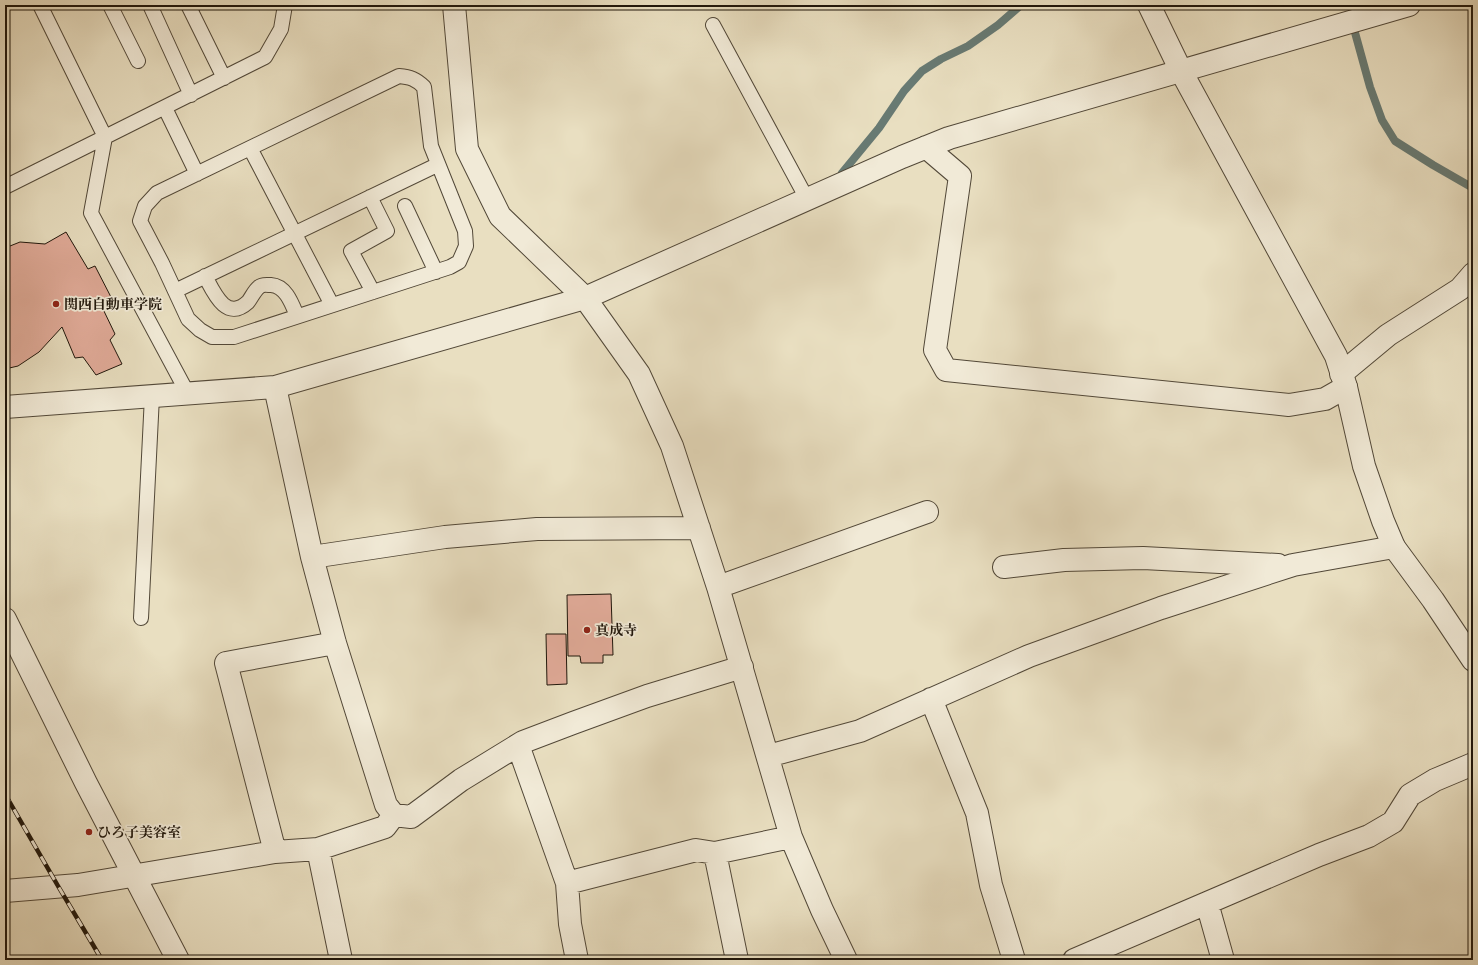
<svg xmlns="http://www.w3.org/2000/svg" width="1478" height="965" font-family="'IM FELL Great Primer','Noto Serif JP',serif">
<rect width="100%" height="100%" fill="#e9dfc1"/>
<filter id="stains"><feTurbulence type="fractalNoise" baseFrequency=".005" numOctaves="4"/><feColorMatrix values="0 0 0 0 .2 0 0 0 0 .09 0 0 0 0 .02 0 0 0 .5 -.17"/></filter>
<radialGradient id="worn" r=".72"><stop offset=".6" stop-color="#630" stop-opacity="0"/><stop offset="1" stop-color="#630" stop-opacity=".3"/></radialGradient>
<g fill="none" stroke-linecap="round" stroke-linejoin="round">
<path stroke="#687a73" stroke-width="8" d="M 1354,29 L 1370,87 L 1382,120 L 1395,141 L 1433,165 L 1473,188
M 842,173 L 879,128 L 904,91 L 922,71 L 941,59 L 968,46 L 998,25 L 1021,5"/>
</g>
<path fill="#e1ab99" stroke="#1f160b" d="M 66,232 L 88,269 L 95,266 L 113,301 L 102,307 L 115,334 L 110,340 L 122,364 L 96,375 L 83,357 L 75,358 L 62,327 L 39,352 L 18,366 L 5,369 L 5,248 L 20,242 L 45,244 Z
M 611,594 L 613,655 L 603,655 L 603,663 L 581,663 L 580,656 L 568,656 L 567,595 Z
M 546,634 L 566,634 L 567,684 L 547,685 Z"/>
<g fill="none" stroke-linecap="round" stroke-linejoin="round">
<g stroke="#524838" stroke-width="16">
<path id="service" d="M 40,5 L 105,137 L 91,213 L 188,394
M 110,5 L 138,61
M 150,5 L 191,95
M 194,5 L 189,7 L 224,78
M 713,25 L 807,199
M 399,76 C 410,77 416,79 424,87 L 431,146 L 465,231 L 466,246 L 459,262 L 450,267 L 234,337 L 212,337 L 200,330 L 188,319 L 162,263 L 140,221 L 145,206 L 157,193 Z
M 165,108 L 197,174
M 250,148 L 332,305
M 5,187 L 265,57 L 281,29 L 285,5
M 370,197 L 387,231 L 351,251 L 373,292
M 405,206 L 436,272
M 205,276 C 214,293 226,322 248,302 C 252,297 254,291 259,287 C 262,284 267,285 271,285 C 286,286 292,304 297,316
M 175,291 L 437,165
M 141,618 L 152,396"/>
</g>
<g stroke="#524838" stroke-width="24">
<path id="minor" d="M 454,5 L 467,149 L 500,216 L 585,298 L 639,374 L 672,446 L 718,587 L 791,837 L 822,910 L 846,960
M 926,147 L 960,176 L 935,350 L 946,370 L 1289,405 L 1325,399 L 1346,387
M 1341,374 L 1388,335 L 1460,289 L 1473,274
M 275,387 L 312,557 L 335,643 L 386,805 L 394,815 L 411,817 L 461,780 L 523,742 L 573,723 L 647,696 L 742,667
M 5,407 L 275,387 L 585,298 L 902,157 L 949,138 L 1409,5
M 312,557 L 445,537 L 537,529 L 699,528
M 1004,567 L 1064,560 L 1143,558 L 1278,565
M 718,587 L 927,512
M 931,699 L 977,813 L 991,885 L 1014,960
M 518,745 L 567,883 L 696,850 L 715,853
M 768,756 L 860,731 L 1029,656 L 1161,608 L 1293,565 L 1394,547
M 318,849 L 341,960
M 275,852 L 318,849 L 385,827 L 394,815
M 567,883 L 570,924 L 577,960
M 5,891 L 78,885 L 275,852 L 226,663 L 335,643
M 1207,903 L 1223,960
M 737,960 L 715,853 L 791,837
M 1074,960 L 1319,855 L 1369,836 L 1393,822 L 1410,795 L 1435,780 L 1473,764"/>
</g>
<g stroke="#524838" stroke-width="24">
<path id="tertiary" d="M 1149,5 L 1181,71 L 1336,356 L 1346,387 L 1364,466 L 1383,521 L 1394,547 L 1433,600 L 1473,660
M 5,619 L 86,783 L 178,960"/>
</g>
<use href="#service" stroke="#f1ead7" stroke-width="14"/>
<use href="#minor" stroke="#f1ead7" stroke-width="22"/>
<use href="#tertiary" stroke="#f1ead7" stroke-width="22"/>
<g stroke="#1f160b" stroke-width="4.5">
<path id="rail" d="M 5,794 L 58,886 L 102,960"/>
</g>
<use href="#rail" stroke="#f1ead7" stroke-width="3" stroke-dasharray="9" stroke-linecap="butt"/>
</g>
<g fill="#8f2418" stroke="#f1ead7" stroke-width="1.5">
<circle cx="56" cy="304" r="4"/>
<circle cx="587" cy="630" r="4"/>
<circle cx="89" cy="832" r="4"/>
</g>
<g text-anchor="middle" stroke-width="3.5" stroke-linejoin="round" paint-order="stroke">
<g font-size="14" font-weight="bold" fill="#1f160b" stroke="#f1ead7" text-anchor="start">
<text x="64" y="309">関西自動車学院</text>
<text x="595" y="635">真成寺</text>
<text x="97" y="837">ひろ子美容室</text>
</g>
</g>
<rect width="1478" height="965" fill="none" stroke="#e9dfc1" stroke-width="20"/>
<rect x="6" y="6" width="1466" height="953" fill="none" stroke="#1f160b" stroke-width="2"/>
<rect x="10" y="10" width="1458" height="945" fill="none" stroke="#1f160b"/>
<rect width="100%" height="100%" filter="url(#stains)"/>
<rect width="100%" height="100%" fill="url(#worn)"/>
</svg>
